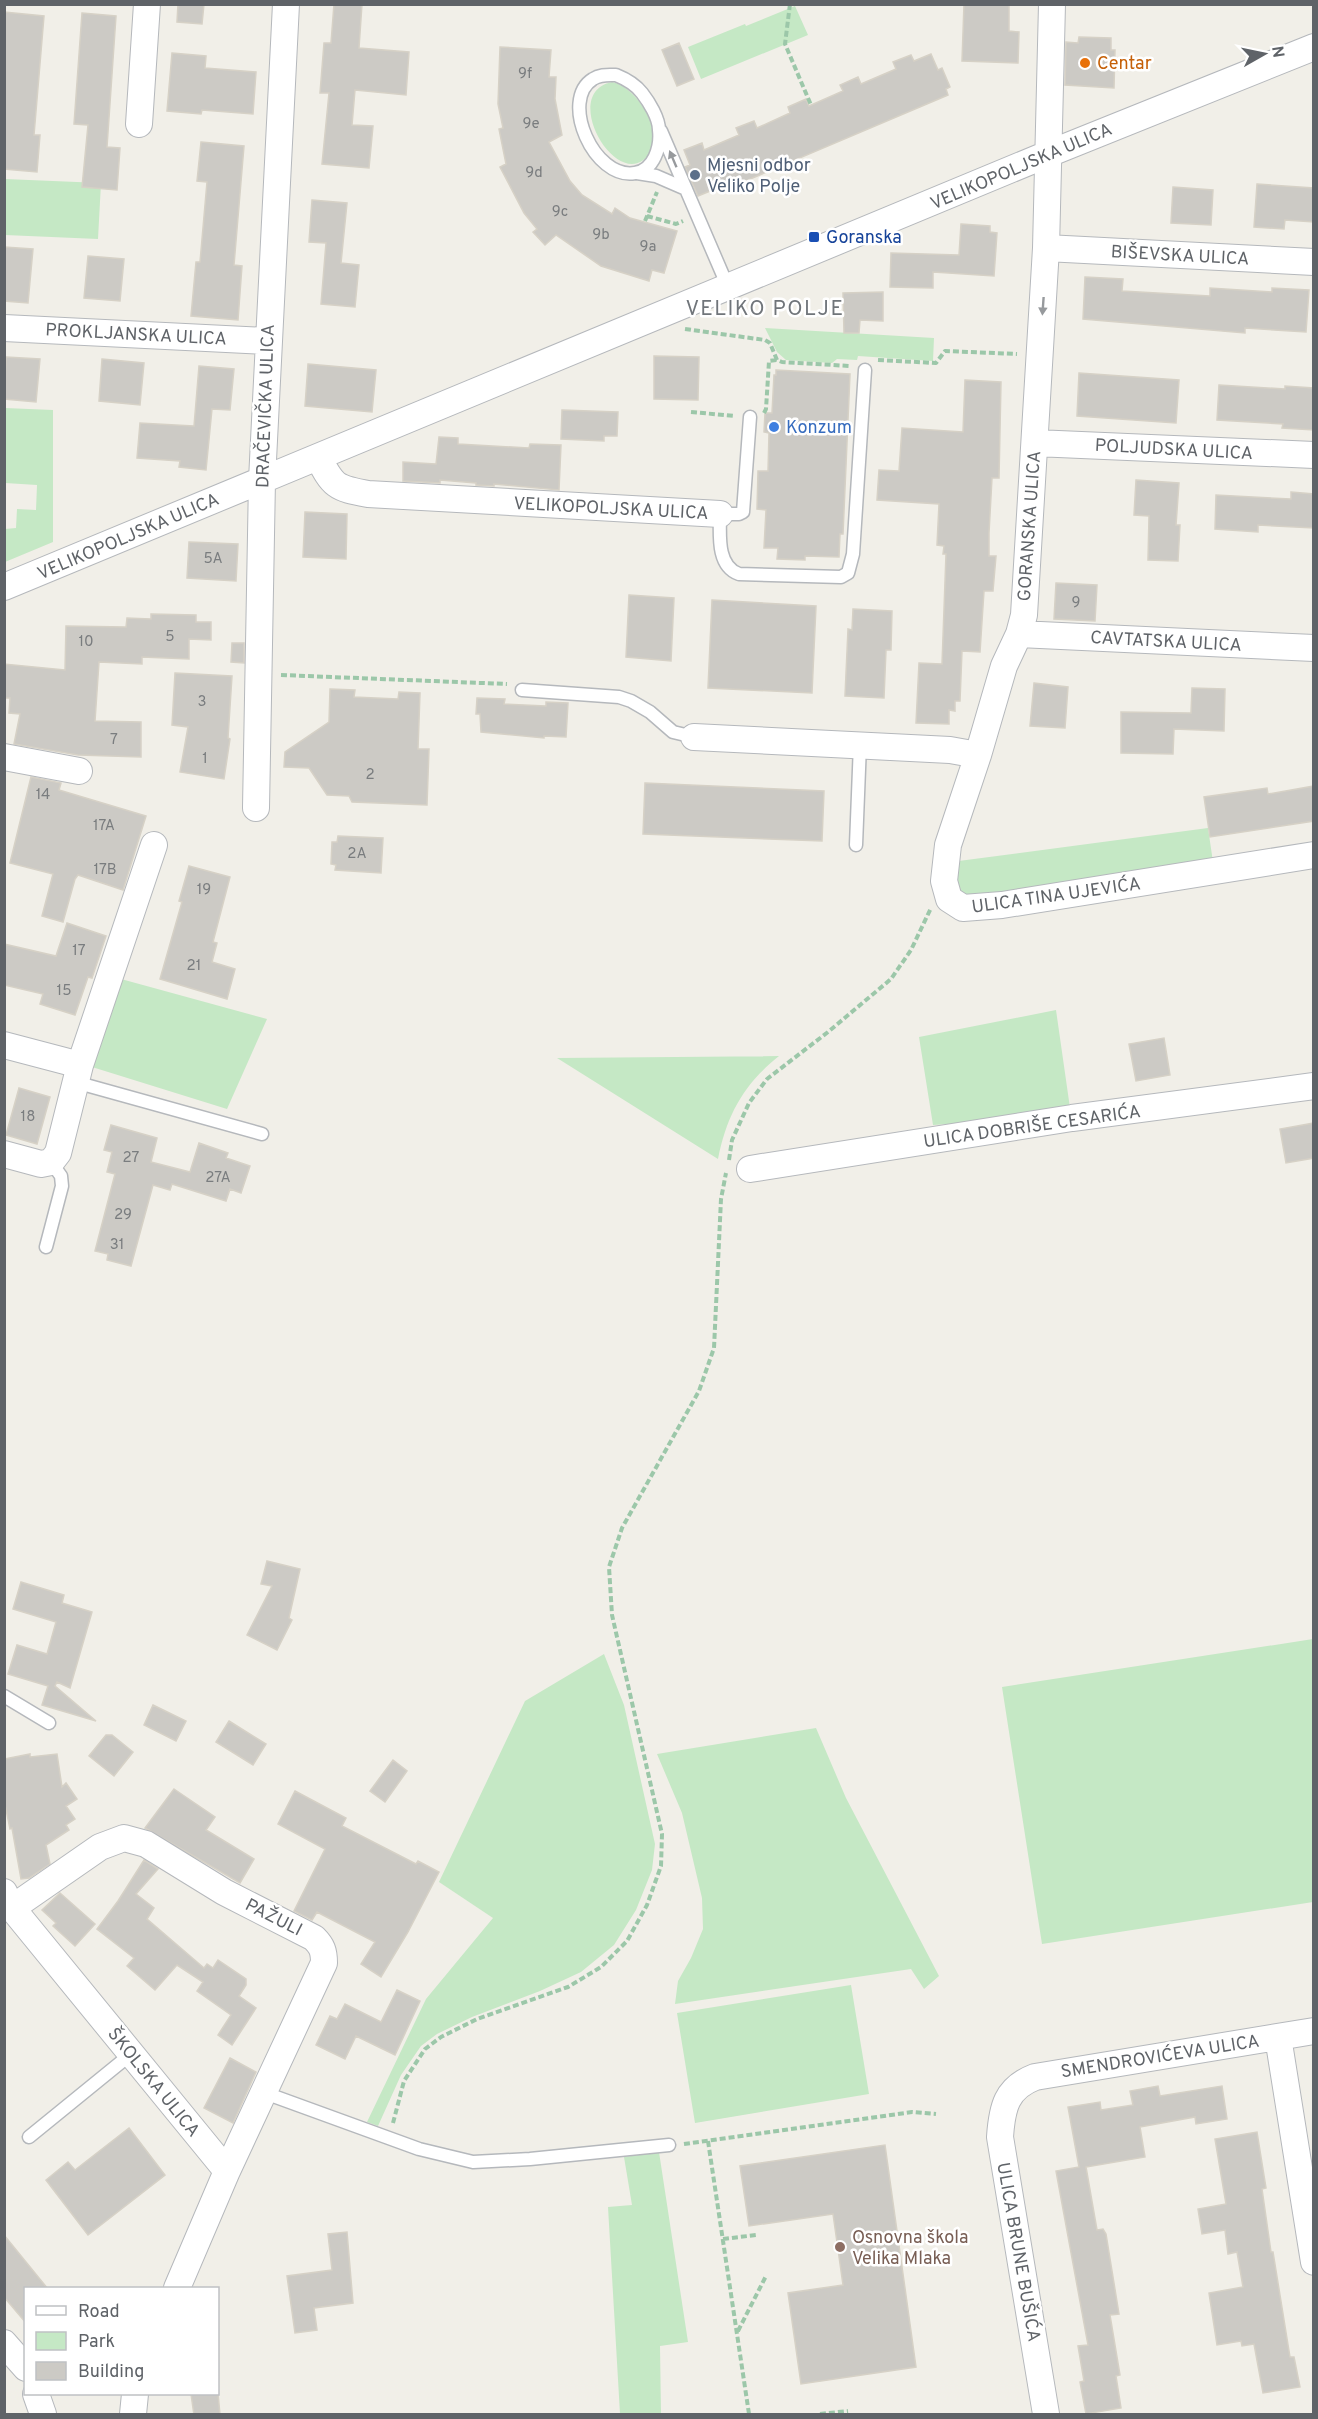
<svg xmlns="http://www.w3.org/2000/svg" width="1318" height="2419" font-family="Overpass,sans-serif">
<rect width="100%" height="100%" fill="#f1efe8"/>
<path fill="#c5e8c5" d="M 795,6 L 808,35 L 701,79 L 688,47 L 745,24 L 746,26 Z
M 612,82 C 639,87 672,142 642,161 C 610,181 562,92 612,82 Z
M 5,179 L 101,183 L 98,239 L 5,235 Z
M 765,328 L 934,338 L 933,361 L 858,356 L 857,360 L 837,359 L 832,363 L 786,360 L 777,352 Z
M 5,408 L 53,410 L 53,542 L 5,562 L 5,529 L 16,528 L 17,509 L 36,510 L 37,485 L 5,483 Z
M 1208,828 L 1213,862 L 980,899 L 960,894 L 951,862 Z
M 121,979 L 267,1019 L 227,1109 L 92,1067 Z
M 1056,1010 L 1070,1108 L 963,1123 L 933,1125 L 919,1037 Z
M 779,1056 C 744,1084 727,1114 718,1159 L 557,1058 Z
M 1313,1639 L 1313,1902 L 1042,1944 L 1002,1687 Z
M 604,1654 L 624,1705 L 655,1844 L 652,1870 L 636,1910 L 614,1945 L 581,1972 L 540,1991 L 472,2017 L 437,2034 L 421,2046 L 401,2075 L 378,2126 L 367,2122 L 426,1999 L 493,1918 L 439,1882 L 525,1701 Z
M 816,1728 L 846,1798 L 939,1976 L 924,1989 L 911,1969 L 675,2004 L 678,1981 L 691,1958 L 703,1929 L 702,1898 L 682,1813 L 657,1754 Z
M 851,1985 L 869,2094 L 695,2123 L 677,2013 Z
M 659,2152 L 688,2342 L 660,2346 L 661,2414 L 620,2414 L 608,2207 L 632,2205 L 624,2157 Z"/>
<path fill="#cccac5" stroke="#d6d1c6" stroke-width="1.5" d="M 178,4 L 204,4 L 202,24 L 177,22 Z
M 334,4 L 362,4 L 359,48 L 409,52 L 406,95 L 355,90 L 352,125 L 373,126 L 369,168 L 322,164 L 329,93 L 320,93 L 324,43 L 331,43 Z
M 964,4 L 1009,4 L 1009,31 L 1019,32 L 1018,63 L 962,61 Z
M 4,12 L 44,16 L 34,135 L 40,135 L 37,172 L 4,169 Z
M 82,13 L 116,16 L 107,147 L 120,148 L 117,190 L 82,187 L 88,125 L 74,124 Z
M 1079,37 L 1111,38 L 1111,50 L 1115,50 L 1114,88 L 1065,85 L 1066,42 L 1078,43 Z
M 679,43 L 694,79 L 677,86 L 662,50 Z
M 500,47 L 551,50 L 549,77 L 556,77 L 555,99 L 562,135 L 549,142 L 570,181 L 582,195 L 612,214 L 615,208 L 630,218 L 677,231 L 664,273 L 652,270 L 649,281 L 601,266 L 556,235 L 545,245 L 533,232 L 537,229 L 524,213 L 500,167 L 506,164 L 499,129 L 503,128 L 498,104 Z
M 172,53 L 206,56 L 205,68 L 256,72 L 253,114 L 202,110 L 201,114 L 167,111 Z
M 931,54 L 938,70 L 942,68 L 950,87 L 946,89 L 948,95 L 722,191 L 720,187 L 698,196 L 685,167 L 690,165 L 684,150 L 702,143 L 704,150 L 739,135 L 736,128 L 754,121 L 757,128 L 790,113 L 788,107 L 806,99 L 809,106 L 843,91 L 840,85 L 858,77 L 861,84 L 896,69 L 893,62 L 911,55 L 914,61 Z
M 201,142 L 244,146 L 234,265 L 242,266 L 238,320 L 191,316 L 196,262 L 200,262 L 207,182 L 197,181 Z
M 1257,184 L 1314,188 L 1314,222 L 1285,220 L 1284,229 L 1254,227 Z
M 1173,187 L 1213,190 L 1211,225 L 1171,223 Z
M 312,200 L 347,203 L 341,263 L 359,265 L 355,307 L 321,304 L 326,243 L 309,242 Z
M 961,224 L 990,226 L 990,232 L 997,233 L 994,276 L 933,272 L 933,288 L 890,287 L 891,253 L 959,255 Z
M 4,247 L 33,249 L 28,303 L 4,301 Z
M 88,256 L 124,259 L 120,301 L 84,298 Z
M 1085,277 L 1123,279 L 1122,291 L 1210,296 L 1210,288 L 1272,292 L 1272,288 L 1309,290 L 1306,332 L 1245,328 L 1245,333 L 1083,319 Z
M 883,292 L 883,321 L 860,320 L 859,333 L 844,333 L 843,293 Z
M 654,356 L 699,357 L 698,400 L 654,399 Z
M 6,357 L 40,359 L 36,402 L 4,399 Z
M 102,359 L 144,363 L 140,405 L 99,401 Z
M 308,364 L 376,370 L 372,412 L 305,406 Z
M 199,366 L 234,369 L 230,410 L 212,409 L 206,470 L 179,467 L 180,461 L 137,458 L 140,423 L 194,426 Z
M 776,370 L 850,374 L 843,534 L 840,534 L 839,557 L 805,556 L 805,560 L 777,559 L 778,548 L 764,548 L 766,510 L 757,509 L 758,471 L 768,471 L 769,433 L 764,432 L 765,413 L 772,413 L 774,375 L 776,375 Z
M 1079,373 L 1179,380 L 1176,423 L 1077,416 Z
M 965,380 L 1001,382 L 999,478 L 992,478 L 989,533 L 989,556 L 996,556 L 993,591 L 984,591 L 980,652 L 962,651 L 960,701 L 955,701 L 955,711 L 949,710 L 949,724 L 916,723 L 919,663 L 942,664 L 946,554 L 943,554 L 944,546 L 937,545 L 939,504 L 877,500 L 879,470 L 899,471 L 902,428 L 963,432 Z
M 1219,385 L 1285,389 L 1285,386 L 1314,388 L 1314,430 L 1282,428 L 1283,424 L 1217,420 Z
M 562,410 L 618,412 L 617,436 L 604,436 L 604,441 L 561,439 Z
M 439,437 L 458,438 L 458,444 L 529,448 L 530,444 L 561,445 L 559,490 L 494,484 L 494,486 L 476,485 L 476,483 L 440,480 L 440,483 L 403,481 L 403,462 L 436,464 Z
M 1136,480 L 1179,483 L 1176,525 L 1180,525 L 1178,561 L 1148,560 L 1149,516 L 1134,515 Z
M 1291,492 L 1314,494 L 1314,528 L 1258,525 L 1258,532 L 1215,529 L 1216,495 L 1291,499 Z
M 305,512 L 347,514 L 346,559 L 303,557 Z
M 189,542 L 238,544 L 236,581 L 187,578 Z
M 1056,583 L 1097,585 L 1095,621 L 1054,619 Z
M 629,595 L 674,598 L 671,661 L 626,657 Z
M 712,600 L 816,606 L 812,693 L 708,688 Z
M 853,609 L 892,611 L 891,650 L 886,650 L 884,698 L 845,696 L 848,629 L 852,630 Z
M 151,614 L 196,615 L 196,622 L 211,622 L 211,640 L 189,639 L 189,659 L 142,657 L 142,664 L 99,662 L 95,721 L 141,722 L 141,757 L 78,755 L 14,744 L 20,714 L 9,713 L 10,698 L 4,698 L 4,664 L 65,670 L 66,626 L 126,627 L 127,618 L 151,619 Z
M 232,643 L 244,643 L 244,663 L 231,662 Z
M 175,673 L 232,676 L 228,738 L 230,739 L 224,779 L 180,772 L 188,727 L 172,725 Z
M 1034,683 L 1068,687 L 1065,728 L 1030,726 Z
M 1192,688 L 1225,689 L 1224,731 L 1174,729 L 1173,754 L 1121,753 L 1121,712 L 1191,713 Z
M 330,689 L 355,690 L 354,697 L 398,699 L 399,692 L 420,693 L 418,749 L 429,749 L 427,805 L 352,802 L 349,796 L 327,795 L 309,768 L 284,767 L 285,752 L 329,722 Z
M 477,698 L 505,699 L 504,704 L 546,706 L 546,702 L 568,703 L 566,737 L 544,736 L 544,738 L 481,732 L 480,714 L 476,714 Z
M 31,777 L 61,783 L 59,790 L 146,816 L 123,890 L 78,875 L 75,879 L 63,922 L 42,916 L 53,874 L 10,863 Z
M 645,783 L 824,791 L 822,841 L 643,834 Z
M 1314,786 L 1314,821 L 1210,837 L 1204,797 L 1267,788 L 1268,794 Z
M 338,836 L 383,838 L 381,873 L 335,870 L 336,865 L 331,864 L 332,842 L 337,842 Z
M 189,866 L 230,877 L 213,942 L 217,943 L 212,962 L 235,969 L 227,999 L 160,979 L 182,902 L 179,901 Z
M 67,923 L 106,936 L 92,978 L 88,977 L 75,1015 L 40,1004 L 43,994 L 4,985 L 4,944 L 56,956 Z
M 1164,1038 L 1170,1075 L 1136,1081 L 1129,1044 Z
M 19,1088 L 50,1097 L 37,1144 L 6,1135 Z
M 1314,1123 L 1314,1158 L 1286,1163 L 1280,1129 Z
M 111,1125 L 157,1138 L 151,1162 L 190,1172 L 199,1143 L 228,1153 L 226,1158 L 250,1166 L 241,1193 L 230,1189 L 226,1201 L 172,1184 L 170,1190 L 153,1185 L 131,1266 L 107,1260 L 108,1254 L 95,1251 L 115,1174 L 107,1172 L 112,1152 L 104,1150 Z
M 267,1561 L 300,1569 L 289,1618 L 292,1620 L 277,1650 L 247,1635 L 272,1586 L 261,1584 Z
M 21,1582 L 64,1595 L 62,1603 L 92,1612 L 70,1688 L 57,1682 L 55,1686 L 96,1721 L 42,1705 L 48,1686 L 8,1674 L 17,1645 L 47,1654 L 56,1622 L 13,1609 Z
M 153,1705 L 186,1721 L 176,1741 L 144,1725 Z
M 229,1721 L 266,1744 L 253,1765 L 216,1742 Z
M 106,1735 L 112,1735 L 133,1752 L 114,1776 L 89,1756 Z
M 30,1754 L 30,1757 L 57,1754 L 62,1787 L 66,1783 L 77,1799 L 66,1806 L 75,1819 L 66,1825 L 69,1830 L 46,1845 L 50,1864 L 29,1878 L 21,1879 L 12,1828 L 10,1829 L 4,1800 L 4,1759 Z
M 393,1760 L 407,1771 L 385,1802 L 370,1791 Z
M 174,1789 L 215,1817 L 206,1830 L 254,1859 L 240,1883 L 145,1828 Z
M 295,1791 L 346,1818 L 342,1826 L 416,1864 L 418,1861 L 439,1872 L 408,1932 L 381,1977 L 361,1964 L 375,1942 L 317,1912 L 312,1920 L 294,1911 L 325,1849 L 278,1824 Z
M 144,1860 L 158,1869 L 136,1894 L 154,1908 L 147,1919 L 204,1968 L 207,1964 L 213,1968 L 218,1960 L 246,1979 L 246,1985 L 239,1996 L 256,2008 L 232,2045 L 218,2035 L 231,2015 L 197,1991 L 203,1982 L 177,1965 L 155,1990 L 127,1966 L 134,1958 L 97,1929 L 118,1901 Z
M 60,1893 L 95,1924 L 75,1946 L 53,1926 L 56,1923 L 42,1910 Z
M 397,1990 L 420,2001 L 395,2055 L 356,2036 L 345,2059 L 316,2045 L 330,2016 L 337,2019 L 345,2004 L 381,2022 Z
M 230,2058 L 256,2072 L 233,2123 L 204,2108 Z
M 1158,2086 L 1160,2096 L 1222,2086 L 1227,2119 L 1196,2124 L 1195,2117 L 1140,2127 L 1145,2157 L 1086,2167 L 1097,2230 L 1103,2229 L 1106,2234 L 1119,2314 L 1110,2315 L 1120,2375 L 1116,2376 L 1121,2408 L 1086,2414 L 1080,2382 L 1084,2381 L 1078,2346 L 1088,2345 L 1056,2171 L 1079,2167 L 1068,2107 L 1100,2102 L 1101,2110 L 1133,2105 L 1130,2091 Z
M 129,2128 L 165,2175 L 88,2235 L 46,2180 L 68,2162 L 75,2170 Z
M 1257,2132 L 1266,2188 L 1262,2189 L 1271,2252 L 1273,2252 L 1290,2357 L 1294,2357 L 1300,2387 L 1263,2393 L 1254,2344 L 1242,2346 L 1241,2341 L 1217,2345 L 1209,2293 L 1243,2287 L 1237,2252 L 1228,2254 L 1225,2230 L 1202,2234 L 1198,2209 L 1226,2204 L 1215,2139 Z
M 885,2145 L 916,2367 L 801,2384 L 788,2293 L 843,2285 L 833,2214 L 749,2226 L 740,2166 Z
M 347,2232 L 353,2303 L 314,2308 L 317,2330 L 295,2333 L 287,2276 L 332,2270 L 328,2234 Z
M 4,2235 L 48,2289 L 26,2289 L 26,2323 L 4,2297 Z
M 218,2393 L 220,2415 L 194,2415 L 191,2394 Z"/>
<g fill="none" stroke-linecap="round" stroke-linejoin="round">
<g stroke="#b5b8bc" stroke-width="15">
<path id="lane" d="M 616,75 C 626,79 635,84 642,93 C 649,102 659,118 659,130 C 661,147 654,170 635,173 C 594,180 559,100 593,79 C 600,74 608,75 616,75 Z
M 661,131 L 728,287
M 637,173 L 656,176 L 686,189
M 750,417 L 743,512 L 739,514 L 720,514 C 720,533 716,566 739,574 L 841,577 L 848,573 L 853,554 L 865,370
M 522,690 L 619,697 L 631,701 L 650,712 L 673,732 L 694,737
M 856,845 L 860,744
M 75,1082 L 262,1134
M 46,1247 L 62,1186 L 61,1176 L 51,1162
M 4,1696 L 49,1723
M 265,2093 L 419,2149 L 473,2162 L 530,2159 L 669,2145
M 29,2137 L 131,2054"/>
</g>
<g stroke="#b5b8bc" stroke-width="28">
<path id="street" d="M 139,124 L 147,4
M 1046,248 L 1314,262
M 4,328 L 268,341
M 1035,443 L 1314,455
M 318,457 C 333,486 335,488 368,494 L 720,514
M 4,587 L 1048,154 L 1314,47
M 1019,634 L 1314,648
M 694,737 L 950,750 L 978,755 L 1004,666 L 1019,634 L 1024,615 L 1046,248 L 1052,4
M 978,755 L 948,845 L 944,881 L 949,899 L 963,908 L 1002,905 L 1314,855
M 4,757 L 79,771
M 256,808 L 262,480 L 286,4
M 4,1045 L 80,1065 L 154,845
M 4,1154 L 41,1164 L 51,1162 L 58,1153 L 80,1065
M 750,1169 L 1072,1118 L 1314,1086
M 4,1892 L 12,1908 L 227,2171 L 177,2288
M 12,1908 L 100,1847 L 124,1838 L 146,1844 L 224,1892 L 314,1938 C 322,1946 324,1951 324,1963 L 227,2171
M 1278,2037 L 1314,2262
M 4,2343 L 26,2368
M 36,2394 L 43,2414
M 133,2414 L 135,2394
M 1046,2414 L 1000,2137 C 1002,2108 1006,2088 1035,2077 L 1314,2031"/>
</g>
<path stroke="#9cc7a9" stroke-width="4" stroke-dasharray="6 3" stroke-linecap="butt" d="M 790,4 L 785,44 L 811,105
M 647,216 L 676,224 L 683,221
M 645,221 L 657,192
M 685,329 L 765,340 L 770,343 L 777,360 L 782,362 L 850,366
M 878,360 L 936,363 L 945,351 L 1017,354
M 691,412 L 735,416
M 764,413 L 766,409 L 769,361 L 777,360
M 281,675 L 507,684
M 729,1160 L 732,1140 L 749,1103 L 767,1079 L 828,1032 L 891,979 L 911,950 L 931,908
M 393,2123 L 404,2081 L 425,2049 L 441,2037 L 477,2019 L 568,1987 L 601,1967 L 627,1941 L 647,1905 L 661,1866 L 662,1834 L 612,1615 L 609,1567 L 622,1528 L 699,1391 L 714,1348 L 721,1199 L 726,1173
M 708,2141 L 749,2414
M 684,2144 L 912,2112 L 936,2114
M 723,2239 L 756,2235
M 738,2331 L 766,2276
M 820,2414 L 848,2411"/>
<use href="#lane" stroke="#fff" stroke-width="12"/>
<use href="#street" stroke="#fff" stroke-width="26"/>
</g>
<defs><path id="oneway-solid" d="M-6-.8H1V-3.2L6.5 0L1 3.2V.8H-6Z" transform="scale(1.5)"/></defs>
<g fill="#979a9d">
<use href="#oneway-solid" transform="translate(673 159) rotate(-113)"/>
<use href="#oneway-solid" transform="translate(1043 306) rotate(94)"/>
</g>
<circle fill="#e8710a" stroke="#fff" stroke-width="2" cx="1085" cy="63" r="6"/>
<circle fill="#5c6f8a" stroke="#fff" stroke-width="2" cx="695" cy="175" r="6"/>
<rect fill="#1a4fb4" stroke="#fff" stroke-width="2" x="808" y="231" width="12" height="12" rx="3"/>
<circle fill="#3f7fe0" stroke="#fff" stroke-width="2" cx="774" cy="427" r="6"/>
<circle fill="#8d6e63" stroke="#fff" stroke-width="2" cx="840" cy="2247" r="6"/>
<g text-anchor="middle" stroke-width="5" stroke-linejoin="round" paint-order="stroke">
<g font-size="15" fill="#7a7d7f">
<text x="525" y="78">9f</text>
<text x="531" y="128">9e</text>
<text x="534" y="177">9d</text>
<text x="560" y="216">9c</text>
<text x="601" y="239">9b</text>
<text x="648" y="251">9a</text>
<text x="213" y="563">5A</text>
<text x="1076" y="607">9</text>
<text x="170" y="641">5</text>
<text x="86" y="646">10</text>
<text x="202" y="706">3</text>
<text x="114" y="744">7</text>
<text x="205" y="763">1</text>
<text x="370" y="779">2</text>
<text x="43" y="799">14</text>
<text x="104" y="830">17A</text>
<text x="357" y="858">2A</text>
<text x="105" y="874">17B</text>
<text x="204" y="894">19</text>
<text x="79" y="955">17</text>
<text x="194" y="970">21</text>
<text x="64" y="995">15</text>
<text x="28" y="1121">18</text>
<text x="131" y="1162">27</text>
<text x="218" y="1182">27A</text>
<text x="123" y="1219">29</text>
<text x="117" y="1249">31</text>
</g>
<g font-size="18" fill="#c56008" stroke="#fff" text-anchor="start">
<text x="1097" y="69">Centar</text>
</g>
<g font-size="18" fill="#4e5e75" stroke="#fff" text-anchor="start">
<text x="707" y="171">Mjesni odbor<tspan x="707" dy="21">Veliko Polje</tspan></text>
</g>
<g font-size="18" fill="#5f6368" stroke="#fff">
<text transform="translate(1021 166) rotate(-23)" y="6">VELIKOPOLJSKA ULICA</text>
<text transform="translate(1180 255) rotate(3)" y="6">BIŠEVSKA ULICA</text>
<text transform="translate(136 334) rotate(3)" y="6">PROKLJANSKA ULICA</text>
<text transform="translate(265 406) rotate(-88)" y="6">DRAČEVIČKA ULICA</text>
<text transform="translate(1174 449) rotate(3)" y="6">POLJUDSKA ULICA</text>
<text transform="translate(611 508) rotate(3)" y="6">VELIKOPOLJSKA ULICA</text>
<text transform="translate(1029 526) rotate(-86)" y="6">GORANSKA ULICA</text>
<text transform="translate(128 536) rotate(-23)" y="6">VELIKOPOLJSKA ULICA</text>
<text transform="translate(1166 641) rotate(3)" y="6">CAVTATSKA ULICA</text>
<text transform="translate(1056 895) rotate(-8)" y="6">ULICA TINA UJEVIĆA</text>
<text transform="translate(1032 1126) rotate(-8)" y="6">ULICA DOBRIŠE CESARIĆA</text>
<text transform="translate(274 1917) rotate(27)" y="6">PAŽULI</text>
<text transform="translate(1160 2056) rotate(-9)" y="6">SMENDROVIĆEVA ULICA</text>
<text transform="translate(154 2082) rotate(51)" y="6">ŠKOLSKA ULICA</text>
<text transform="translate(1019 2252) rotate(80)" y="6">ULICA BRUNE BUŠIĆA</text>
</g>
<g font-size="18" fill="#164399" stroke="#fff" text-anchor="start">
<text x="826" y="243">Goranska</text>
</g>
<g font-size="18" fill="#366cbe" stroke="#fff" text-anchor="start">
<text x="786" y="433">Konzum</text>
</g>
<g font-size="18" fill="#785e54" stroke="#fff" text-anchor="start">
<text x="852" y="2243">Osnovna škola<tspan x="852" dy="21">Velika Mlaka</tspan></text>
</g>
<g font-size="21" letter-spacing="1.5" fill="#70757a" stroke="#fff">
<text x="765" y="315">VELIKO POLJE</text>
</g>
</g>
<rect width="1318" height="2419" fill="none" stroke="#5f6368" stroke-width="12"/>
<rect x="24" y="2287" width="195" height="108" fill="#ffffff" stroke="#bfc1c3" stroke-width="1.5"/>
<rect x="36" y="2306" width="30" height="9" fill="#ffffff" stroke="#bfc1c3" stroke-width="1.5"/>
<text x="78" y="2317" font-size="18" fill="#5f6368">Road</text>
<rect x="36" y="2332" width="30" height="18" fill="#c5e8c5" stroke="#bfc1c3" stroke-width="1.5"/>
<text x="78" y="2347" font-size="18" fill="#5f6368">Park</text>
<rect x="36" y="2362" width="30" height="18" fill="#cccac5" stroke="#bfc1c3" stroke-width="1.5"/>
<text x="78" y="2377" font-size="18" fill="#5f6368">Building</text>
<g transform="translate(1264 54) rotate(81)" stroke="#ffffff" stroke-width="4.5" paint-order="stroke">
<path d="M0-4.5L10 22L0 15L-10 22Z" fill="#5f6368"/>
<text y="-9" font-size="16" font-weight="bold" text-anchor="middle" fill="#5f6368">N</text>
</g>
</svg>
